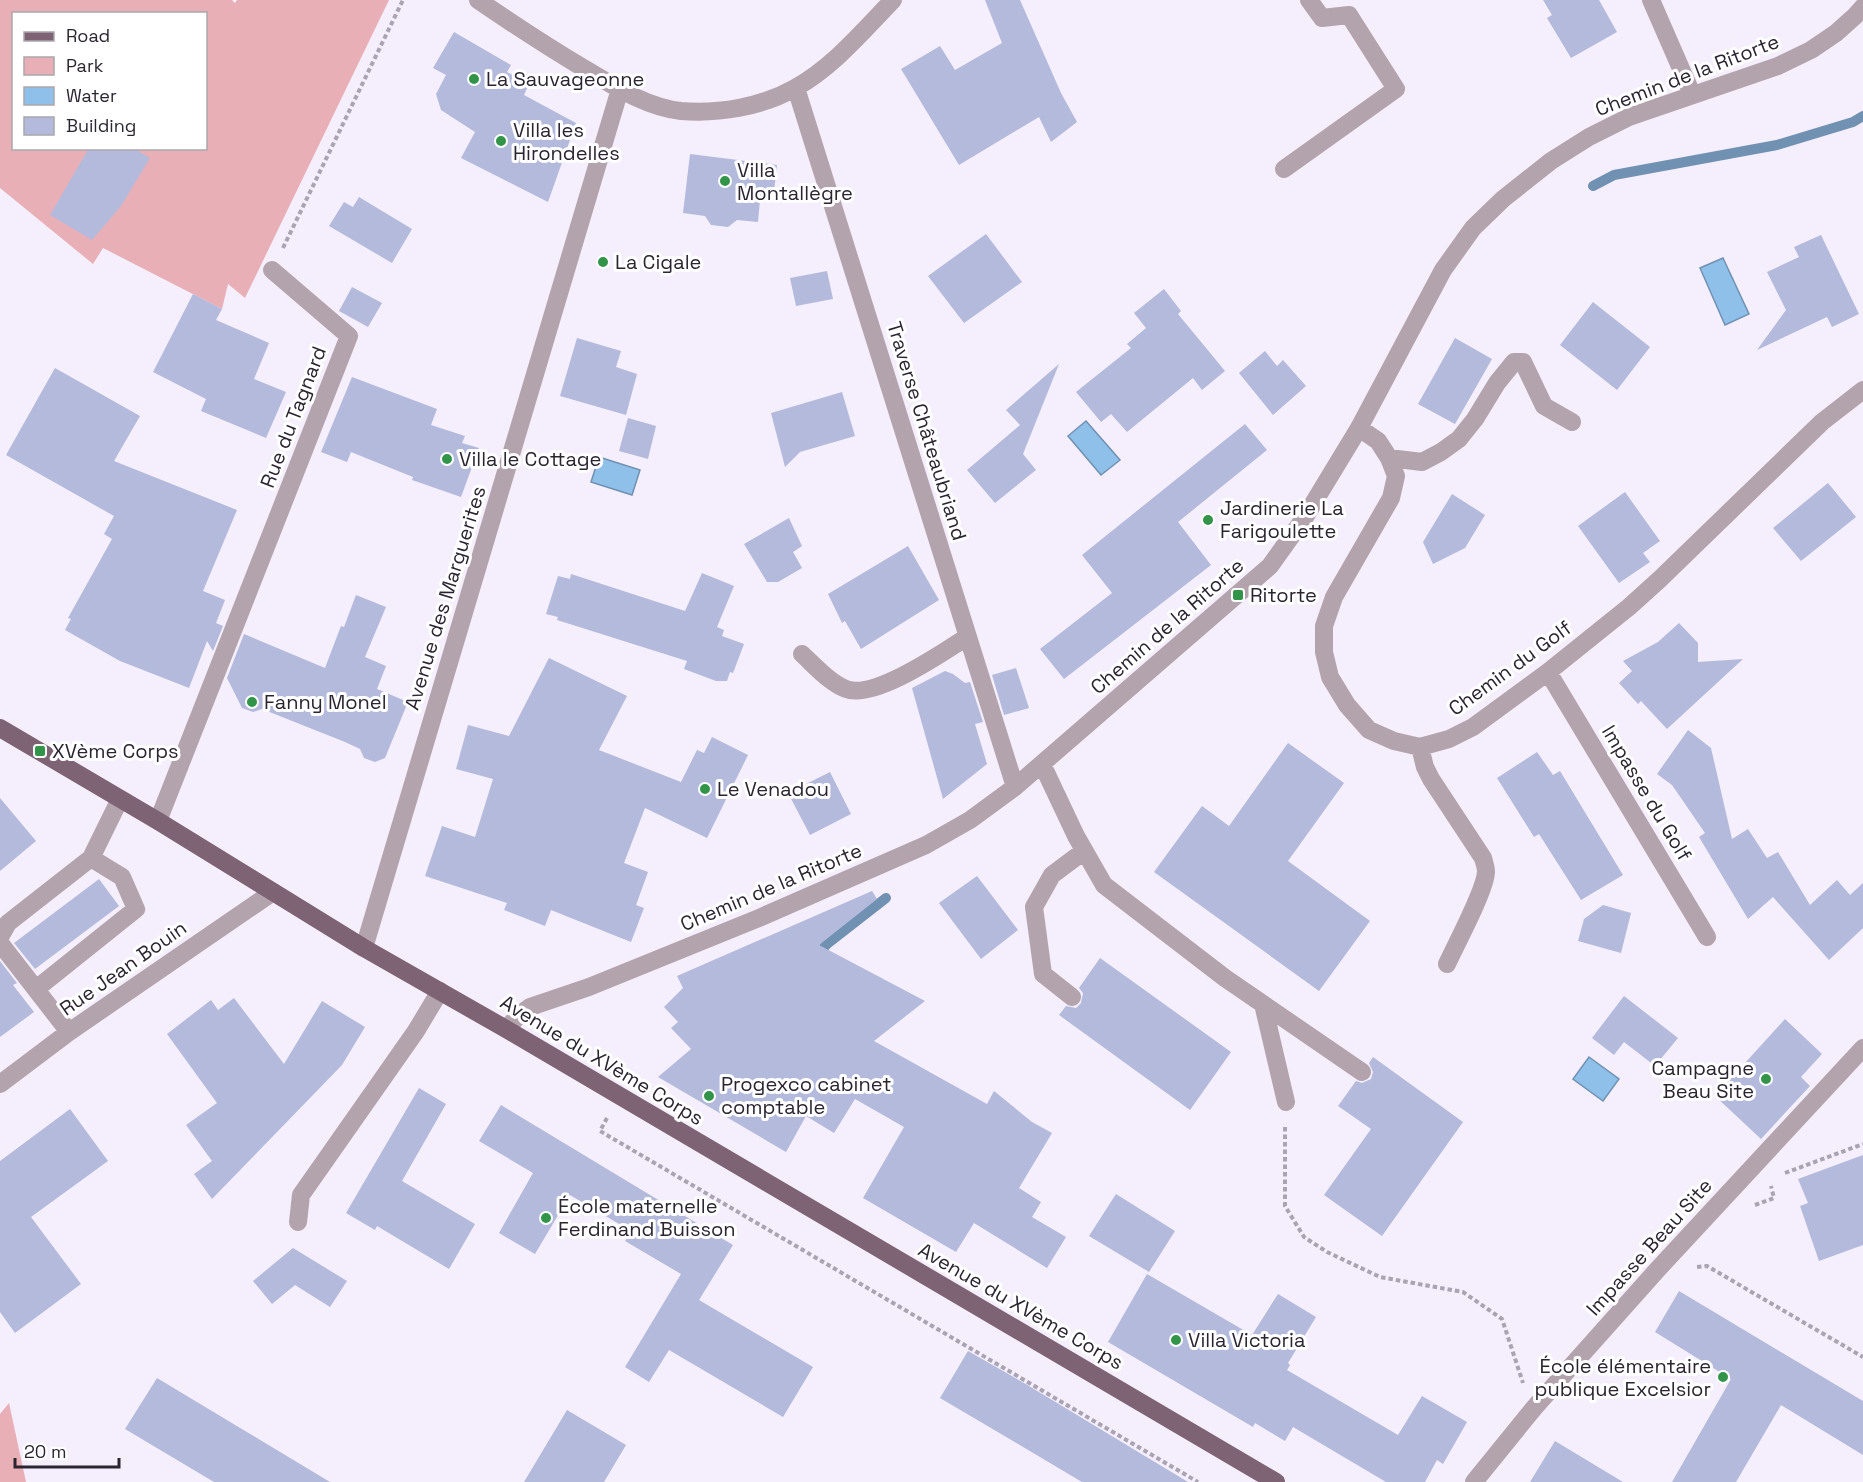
<svg xmlns="http://www.w3.org/2000/svg" width="1863" height="1482" font-family="'Space Grotesk',sans-serif">
<rect width="100%" height="100%" fill="#f5eefc"/>
<path fill="#e8b0b6" fill-rule="evenodd" d="M 0,0 L 232,0 L 235,3 L 237,0 L 389,0 L 245,298 L 228,284 L 222,309 L 103,248 L 93,264 L 0,188 ZM 14,14 L 206,14 L 206,148 L 14,148 Z
M 9,1403 L 26,1482 L 0,1482 L 0,1414 Z"/>
<path fill="#8ec0e9" stroke="#7091b2" stroke-width="1.5" d="M 1723,258 L 1749,314 L 1725,325 L 1700,268 Z
M 1086,421 L 1120,460 L 1101,475 L 1068,436 Z
M 599,457 L 640,470 L 632,495 L 591,482 Z
M 1589,1057 L 1619,1079 L 1603,1101 L 1573,1079 Z"/>
<g fill="none" stroke-linecap="round" stroke-linejoin="round">
<path stroke="#7091b2" stroke-width="10" d="M 1593,186 L 1614,175 L 1777,145 L 1853,122 L 1863,116
M 815,957 L 827,944 L 886,898"/>
</g>
<path fill="#b3badc" d="M 985,0 L 1020,0 L 1061,93 L 1077,122 L 1051,142 L 1039,117 L 959,165 L 901,69 L 940,46 L 955,70 L 1002,43 Z
M 1543,0 L 1599,0 L 1617,32 L 1571,58 L 1547,18 L 1552,15 Z
M 454,32 L 511,65 L 507,72 L 529,84 L 524,95 L 576,123 L 548,202 L 461,158 L 475,132 L 441,110 L 436,94 L 446,75 L 433,68 Z
M 89,148 L 133,148 L 150,158 L 121,206 L 92,240 L 50,215 Z
M 690,154 L 777,165 L 773,201 L 760,200 L 758,222 L 737,220 L 728,227 L 711,225 L 705,216 L 683,213 Z
M 359,197 L 412,229 L 392,263 L 329,226 L 344,202 L 353,207 Z
M 986,234 L 1022,282 L 964,323 L 928,276 Z
M 1821,235 L 1859,314 L 1832,327 L 1827,317 L 1757,350 L 1786,310 L 1767,272 L 1799,257 L 1794,247 Z
M 827,271 L 833,299 L 796,306 L 790,278 Z
M 352,287 L 382,303 L 368,327 L 339,311 Z
M 1164,289 L 1181,311 L 1178,314 L 1225,371 L 1202,390 L 1193,378 L 1127,432 L 1111,414 L 1101,422 L 1076,392 L 1131,348 L 1127,344 L 1146,328 L 1134,313 Z
M 193,294 L 222,309 L 216,320 L 269,343 L 254,379 L 286,392 L 266,438 L 201,411 L 206,399 L 153,372 Z
M 1593,302 L 1650,347 L 1617,390 L 1560,345 Z
M 577,338 L 621,351 L 616,367 L 637,374 L 626,415 L 560,396 Z
M 1455,338 L 1492,359 L 1455,424 L 1418,404 Z
M 1265,351 L 1277,366 L 1283,360 L 1306,386 L 1273,415 L 1239,373 Z
M 1059,364 L 1023,454 L 1036,470 L 995,503 L 967,470 L 1020,425 L 1006,410 Z
M 55,368 L 140,416 L 114,461 L 237,510 L 203,591 L 225,600 L 216,623 L 223,626 L 213,651 L 207,641 L 189,688 L 120,661 L 65,630 L 71,619 L 68,618 L 112,539 L 104,534 L 114,516 L 6,455 Z
M 352,377 L 437,409 L 431,425 L 465,436 L 462,443 L 479,448 L 461,497 L 412,480 L 413,477 L 351,452 L 347,462 L 321,452 Z
M 842,392 L 855,436 L 800,452 L 785,467 L 771,413 Z
M 628,418 L 656,426 L 648,459 L 619,451 Z
M 1245,424 L 1267,450 L 1178,522 L 1211,565 L 1064,679 L 1040,649 L 1112,593 L 1082,555 Z
M 1828,483 L 1856,517 L 1801,561 L 1773,528 Z
M 1625,492 L 1660,541 L 1643,553 L 1650,562 L 1619,583 L 1578,526 Z
M 1452,494 L 1485,515 L 1465,548 L 1433,564 L 1423,542 Z
M 789,518 L 802,546 L 793,552 L 802,568 L 778,582 L 767,582 L 744,544 Z
M 908,546 L 939,600 L 861,649 L 845,621 L 842,623 L 828,594 Z
M 702,573 L 734,586 L 717,627 L 724,630 L 722,636 L 744,644 L 733,673 L 730,672 L 727,681 L 716,681 L 684,669 L 687,661 L 557,620 L 558,617 L 546,614 L 558,576 L 570,579 L 571,574 L 685,611 Z
M 356,595 L 386,607 L 365,657 L 386,666 L 377,689 L 408,702 L 385,758 L 375,762 L 364,758 L 360,749 L 345,742 L 262,709 L 253,712 L 242,708 L 227,678 L 244,634 L 325,668 L 341,626 L 344,627 Z
M 1679,623 L 1698,643 L 1698,662 L 1743,659 L 1667,729 L 1641,701 L 1638,704 L 1619,683 L 1632,671 L 1623,661 L 1658,642 Z
M 549,658 L 627,696 L 599,750 L 681,782 L 697,750 L 704,753 L 712,737 L 748,755 L 707,838 L 645,808 L 624,863 L 648,872 L 636,905 L 644,908 L 631,942 L 551,910 L 545,926 L 504,910 L 507,903 L 425,876 L 442,826 L 475,837 L 493,779 L 456,769 L 468,725 L 509,736 Z
M 1016,668 L 1029,708 L 1004,715 L 992,675 Z
M 945,671 L 953,674 L 965,683 L 970,682 L 983,722 L 975,724 L 987,764 L 943,799 L 912,688 Z
M 1688,730 L 1711,748 L 1732,839 L 1748,829 L 1767,858 L 1778,852 L 1810,905 L 1837,880 L 1850,895 L 1863,883 L 1863,928 L 1829,960 L 1773,897 L 1748,919 L 1699,837 L 1705,833 L 1672,785 L 1657,774 Z
M 1288,743 L 1344,783 L 1288,861 L 1370,921 L 1319,991 L 1154,872 L 1202,806 L 1229,826 Z
M 1537,752 L 1553,775 L 1560,771 L 1623,875 L 1581,900 L 1539,834 L 1534,837 L 1497,778 Z
M 830,772 L 851,814 L 810,835 L 788,793 Z
M 0,798 L 36,841 L 0,871 Z
M 977,876 L 1018,930 L 981,959 L 939,903 Z
M 99,879 L 119,906 L 35,969 L 14,943 Z
M 872,891 L 877,899 L 819,945 L 925,1001 L 874,1041 L 987,1104 L 994,1091 L 1032,1122 L 1052,1133 L 1019,1188 L 1041,1202 L 1032,1217 L 1066,1237 L 1047,1268 L 974,1223 L 956,1252 L 863,1198 L 904,1127 L 855,1099 L 834,1133 L 806,1116 L 786,1152 L 658,1077 L 691,1049 L 671,1028 L 678,1022 L 664,1007 L 683,988 L 677,976 Z
M 1603,905 L 1631,913 L 1621,953 L 1578,941 L 1584,919 Z
M 1100,958 L 1231,1052 L 1190,1110 L 1059,1015 L 1066,1006 L 1076,1008 L 1081,1003 L 1083,993 L 1079,988 Z
M 0,961 L 17,983 L 13,985 L 34,1012 L 0,1037 Z
M 1624,996 L 1678,1038 L 1655,1066 L 1624,1042 L 1614,1055 L 1592,1038 Z
M 234,998 L 284,1064 L 322,1001 L 365,1027 L 342,1065 L 212,1199 L 194,1174 L 212,1161 L 186,1125 L 217,1103 L 167,1034 L 211,1000 L 218,1010 Z
M 1785,1019 L 1822,1054 L 1801,1077 L 1810,1086 L 1761,1139 L 1715,1096 Z
M 1373,1057 L 1463,1122 L 1382,1236 L 1324,1195 L 1371,1129 L 1338,1106 L 1356,1081 L 1362,1083 L 1371,1079 L 1373,1072 L 1369,1063 Z
M 419,1088 L 446,1104 L 402,1181 L 475,1224 L 449,1269 L 377,1226 L 375,1230 L 346,1213 Z
M 501,1105 L 733,1245 L 699,1300 L 813,1367 L 783,1417 L 669,1350 L 649,1382 L 625,1367 L 681,1274 L 625,1241 L 631,1231 L 570,1195 L 535,1254 L 499,1233 L 533,1173 L 479,1141 Z
M 70,1109 L 108,1161 L 31,1217 L 81,1284 L 15,1333 L 0,1312 L 0,1161 Z
M 1863,1155 L 1863,1245 L 1819,1261 L 1800,1206 L 1808,1203 L 1798,1179 Z
M 1116,1194 L 1175,1231 L 1149,1272 L 1089,1236 Z
M 293,1248 L 347,1281 L 330,1307 L 295,1285 L 272,1304 L 253,1281 Z
M 1147,1274 L 1252,1335 L 1278,1294 L 1316,1317 L 1288,1363 L 1290,1365 L 1287,1370 L 1398,1435 L 1422,1396 L 1467,1422 L 1443,1464 L 1437,1460 L 1425,1482 L 1386,1482 L 1293,1427 L 1285,1441 L 1255,1423 L 1253,1427 L 1108,1342 Z
M 1679,1291 L 1863,1401 L 1863,1455 L 1781,1405 L 1736,1482 L 1672,1482 L 1731,1379 L 1655,1332 Z
M 968,1351 L 1024,1383 L 1188,1482 L 1082,1482 L 996,1431 L 940,1398 Z
M 157,1378 L 330,1482 L 214,1482 L 125,1429 Z
M 567,1410 L 626,1445 L 604,1482 L 524,1482 Z
M 1555,1441 L 1623,1482 L 1530,1482 Z"/>
<g fill="none" stroke-linecap="round" stroke-linejoin="round">
<path stroke="#aaa3b1" stroke-width="4" stroke-dasharray="4.5 3" stroke-linecap="butt" d="M 283,248 L 403,0
M 607,1118 L 600,1131 L 1198,1482
M 1285,1127 L 1285,1206 L 1304,1237 L 1327,1252 L 1380,1277 L 1463,1292 L 1502,1319 L 1523,1383
M 1785,1173 L 1863,1144
M 1755,1205 L 1774,1198 L 1771,1186
M 1697,1267 L 1707,1266 L 1863,1357"/>
<path stroke="#b3a3ad" stroke-width="18" d="M 478,0 C 513,24 548,47 585,69 C 614,86 646,107 681,111 C 718,114 762,107 795,88 C 833,67 863,31 893,0
M 1651,0 L 1692,94
M 796,88 L 1015,787
M 1284,169 L 1396,89 L 1349,15 L 1322,18 L 1309,0
M 1359,428 L 1378,441 L 1389,458 L 1396,476 L 1391,498 L 1334,597 L 1324,626 L 1324,652 L 1330,677 L 1347,705 L 1369,730 L 1394,741 L 1420,747 L 1449,739 L 1473,727 L 1548,672 L 1629,607 L 1660,579 L 1822,422 L 1863,390
M 1389,458 L 1422,462 L 1441,452 L 1459,439 L 1475,419 L 1497,383 L 1514,362 L 1523,362 L 1544,406 L 1572,422
M 802,654 C 815,666 829,682 846,689 C 874,700 942,653 967,637
M 1548,672 L 1707,937
M 1420,747 L 1425,767 L 1431,779 L 1483,858 C 1484,862 1486,867 1486,872 C 1485,891 1456,944 1447,964
M 1042,764 L 1076,836 L 1104,885 L 1225,978 L 1362,1072
M 158,821 L 349,336 L 272,270
M 91,858 L 120,799
M 0,937 L 8,923 L 91,858 L 122,877 L 136,909 L 36,989
M 0,943 L 69,1032
M 364,948 L 620,89
M 1072,997 L 1043,974 L 1034,907 L 1052,875 L 1084,851
M 1263,1004 L 1286,1102
M 506,1029 L 520,1014 L 530,1007 L 589,987 L 759,918 L 926,845 L 970,820 L 1015,787 L 1270,566 L 1305,517 L 1359,428 L 1443,270 L 1473,228 L 1503,199 L 1551,161 L 1589,137 L 1629,117 L 1778,66 L 1811,50 L 1836,33 L 1855,16 L 1863,7
M 0,1084 L 69,1032 L 273,892
M 298,1222 L 301,1195 L 416,1031 L 440,991
M 1474,1482 L 1534,1408 L 1658,1269 L 1863,1048"/>
<path stroke="#7d6374" stroke-width="18" d="M 0,728 L 158,821 L 364,948 L 506,1029 L 1276,1482"/>
</g>
<g fill="#319448" stroke="#fff" stroke-width="2">
<circle cx="474" cy="79" r="6"/>
<circle cx="501" cy="141" r="6"/>
<circle cx="725" cy="181" r="6"/>
<circle cx="603" cy="262" r="6"/>
<circle cx="447" cy="459" r="6"/>
<circle cx="1208" cy="520" r="6"/>
<rect x="1232" y="589" width="12" height="12" rx="3"/>
<circle cx="252" cy="702" r="6"/>
<rect x="34" y="745" width="12" height="12" rx="3"/>
<circle cx="705" cy="789" r="6"/>
<circle cx="1766" cy="1079" r="6"/>
<circle cx="709" cy="1096" r="6"/>
<circle cx="546" cy="1218" r="6"/>
<circle cx="1176" cy="1340" r="6"/>
<circle cx="1723" cy="1377" r="6"/>
</g>
<g text-anchor="middle" stroke-width="6" stroke-linejoin="round" paint-order="stroke">
<g font-size="20" fill="#2b2431" stroke="#fff">
<text transform="translate(1687 75) rotate(-21)" y="7">Chemin de la Ritorte</text>
<text transform="translate(293 417) rotate(-69)" y="7">Rue du Tagnard</text>
<text transform="translate(927 431) rotate(73)" y="7">Traverse Châteaubriand</text>
<text transform="translate(445 598) rotate(-73)" y="7">Avenue des Marguerites</text>
<text transform="translate(1167 626) rotate(-41)" y="7">Chemin de la Ritorte</text>
<text transform="translate(1510 668) rotate(-36)" y="7">Chemin du Golf</text>
<text transform="translate(1647 793) rotate(59)" y="7">Impasse du Golf</text>
<text transform="translate(771 887) rotate(-23)" y="7">Chemin de la Ritorte</text>
<text transform="translate(123 968) rotate(-35)" y="7">Rue Jean Bouin</text>
<text transform="translate(602 1060) rotate(31)" y="7">Avenue du XVème Corps</text>
<text transform="translate(1649 1247) rotate(-48)" y="7">Impasse Beau Site</text>
<text transform="translate(1021 1306) rotate(30)" y="7">Avenue du XVème Corps</text>
</g>
<g font-size="20" fill="#2b2431" stroke="#fff" text-anchor="start">
<text x="486" y="86">La Sauvageonne</text>
<text x="513" y="137">Villa les<tspan x="513" dy="23">Hirondelles</tspan></text>
<text x="737" y="177">Villa<tspan x="737" dy="23">Montallègre</tspan></text>
<text x="615" y="269">La Cigale</text>
<text x="459" y="466">Villa le Cottage</text>
<text x="1220" y="515">Jardinerie La<tspan x="1220" dy="23">Farigoulette</tspan></text>
<text x="1250" y="602">Ritorte</text>
<text x="264" y="709">Fanny Monel</text>
<text x="52" y="758">XVème Corps</text>
<text x="717" y="796">Le Venadou</text>
<text x="1754" y="1075" text-anchor="end">Campagne<tspan x="1754" dy="23">Beau Site</tspan></text>
<text x="721" y="1091">Progexco cabinet<tspan x="721" dy="23">comptable</tspan></text>
<text x="558" y="1213">École maternelle<tspan x="558" dy="23">Ferdinand Buisson</tspan></text>
<text x="1188" y="1347">Villa Victoria</text>
<text x="1711" y="1373" text-anchor="end">École élémentaire<tspan x="1711" dy="23">publique Excelsior</tspan></text>
</g>
</g>
<rect x="12" y="12" width="195" height="138" fill="#ffffff" stroke="#aaa7ad" stroke-width="1.5"/>
<rect x="24" y="32" width="30" height="9" fill="#7d6374" stroke="#aaa7ad" stroke-width="1.5"/>
<text x="66" y="42" font-size="18" fill="#2b2431">Road</text>
<rect x="24" y="57" width="30" height="18" fill="#e8b0b6" stroke="#aaa7ad" stroke-width="1.5"/>
<text x="66" y="72" font-size="18" fill="#2b2431">Park</text>
<rect x="24" y="87" width="30" height="18" fill="#8ec0e9" stroke="#aaa7ad" stroke-width="1.5"/>
<text x="66" y="102" font-size="18" fill="#2b2431">Water</text>
<rect x="24" y="117" width="30" height="18" fill="#b3badc" stroke="#aaa7ad" stroke-width="1.5"/>
<text x="66" y="132" font-size="18" fill="#2b2431">Building</text>
<path d="M15 1458v9h104v-9" fill="none" stroke="#2b2431" stroke-width="3"/>
<text x="24" y="1458" font-size="18" fill="#2b2431" stroke="#ffffff" stroke-width="4.5" paint-order="stroke">20 m</text>
</svg>
